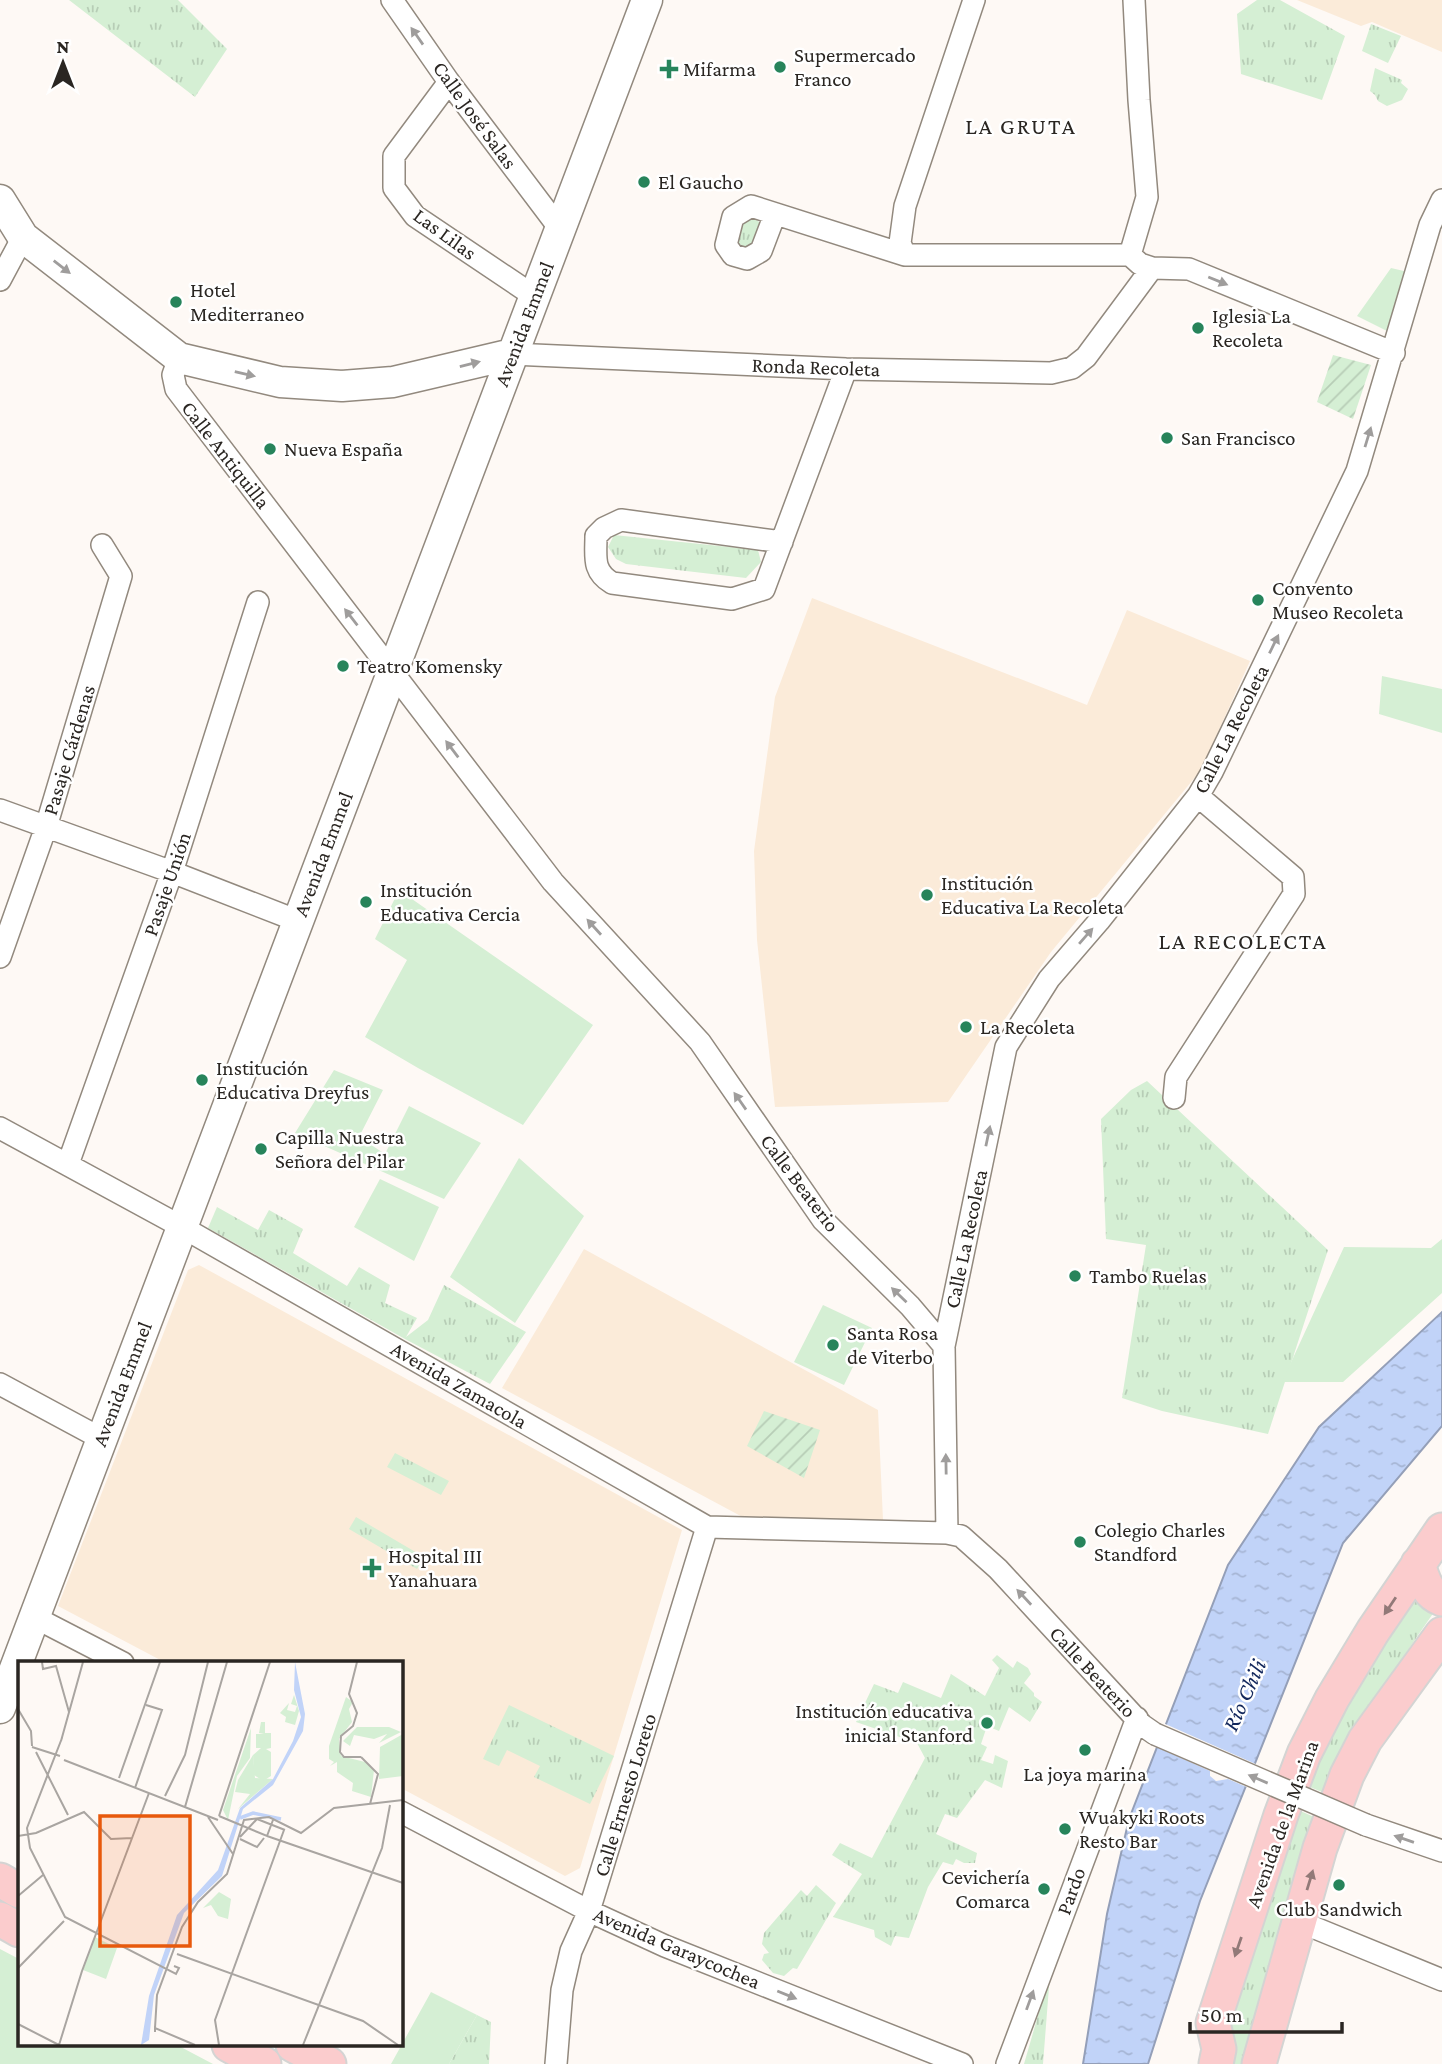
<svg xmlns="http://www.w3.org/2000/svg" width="1442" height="2064" font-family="'Crimson Pro',serif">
<defs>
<pattern id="grass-tufts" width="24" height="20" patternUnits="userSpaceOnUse" patternTransform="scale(1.75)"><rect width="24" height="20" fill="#d5efd4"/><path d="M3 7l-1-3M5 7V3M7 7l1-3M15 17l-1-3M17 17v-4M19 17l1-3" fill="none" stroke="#b7cdb6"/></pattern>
<pattern id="garden-furrows" width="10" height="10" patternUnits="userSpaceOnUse" patternTransform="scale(1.75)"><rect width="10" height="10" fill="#d5efd4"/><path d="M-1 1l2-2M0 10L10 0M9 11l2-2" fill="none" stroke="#b7cdb6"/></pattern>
<pattern id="water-ripples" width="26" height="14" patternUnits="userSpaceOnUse" patternTransform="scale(1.75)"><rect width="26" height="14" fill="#c1d3f8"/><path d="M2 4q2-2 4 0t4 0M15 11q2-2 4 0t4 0" fill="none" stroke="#a6b5d4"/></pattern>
</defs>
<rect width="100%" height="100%" fill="#fef9f5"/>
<path fill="#fbebd9" d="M 1297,0 L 1442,0 L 1442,52 L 1372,22 L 1361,26 Z
M 812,598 L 1087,705 L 1127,610 L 1250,661 L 1201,770 L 1051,952 L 948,1102 L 775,1107 L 757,940 L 754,851 L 775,697 Z
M 584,1249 L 878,1410 L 883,1520 L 750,1521 L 502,1388 Z
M 199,1265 L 682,1530 L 580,1868 L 565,1876 L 401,1788 L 401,1663 L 166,1663 L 58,1606 L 188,1270 Z"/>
<path fill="url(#grass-tufts)" d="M 69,0 L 178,0 L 227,49 L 195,97 Z
M 1257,0 L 1280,0 L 1345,36 L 1322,100 L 1241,74 L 1237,14 Z
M 1371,24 L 1401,36 L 1388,63 L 1362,51 Z
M 1375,68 L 1402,80 L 1401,83 L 1408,89 L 1402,100 L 1387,106 L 1378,101 L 1375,95 L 1370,91 Z
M 753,216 L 760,223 L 751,245 L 745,248 L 737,242 L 744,219 Z
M 614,535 L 758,550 L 761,562 L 746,578 L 626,564 L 616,559 L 608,547 Z
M 1147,1081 L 1328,1250 L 1268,1434 L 1162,1411 L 1122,1398 L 1146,1245 L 1106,1239 L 1101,1119 L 1131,1090 Z
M 217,1207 L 258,1230 L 269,1210 L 303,1229 L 293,1253 L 347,1286 L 359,1267 L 390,1285 L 385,1303 L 417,1318 L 406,1337 L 428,1320 L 444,1285 L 526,1332 L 490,1384 L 405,1339 L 208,1228 Z
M 395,1453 L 449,1481 L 441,1495 L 387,1467 Z
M 356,1517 L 424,1557 L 417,1569 L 349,1529 Z
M 1416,1596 L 1435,1608 L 1432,1615 C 1392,1672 1356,1731 1322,1792 L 1305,1785 L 1345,1705 Z
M 997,1655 L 1013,1668 L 1017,1661 L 1028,1668 L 1031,1674 L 1024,1683 L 1034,1693 L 1034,1696 L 1042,1702 L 1030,1722 L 1009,1707 L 999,1731 L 987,1726 L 981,1744 L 987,1747 L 981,1760 L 993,1764 L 995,1755 L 1008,1761 L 1002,1788 L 985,1780 L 957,1818 L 945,1814 L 936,1834 L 977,1853 L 975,1863 L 964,1863 L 956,1859 L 953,1865 L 943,1862 L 928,1887 L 909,1938 L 895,1936 L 891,1946 L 875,1937 L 874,1930 L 833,1917 L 862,1874 L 832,1855 L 840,1843 L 872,1858 L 925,1758 L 917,1743 L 856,1722 L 874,1684 L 898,1693 L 903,1682 L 941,1698 L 951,1674 L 985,1696 L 999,1668 L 992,1660 Z
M 509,1705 L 614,1756 L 590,1804 L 534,1777 L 540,1766 L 507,1750 L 499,1766 L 483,1759 Z
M 1296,1809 L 1314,1817 L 1241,2064 L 1226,2064 L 1228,2006 Z
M 816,1885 L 836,1903 L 797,1969 L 793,1968 L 784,1976 L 773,1973 L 762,1960 L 764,1954 L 769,1953 L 762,1944 L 764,1933 L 801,1890 L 807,1896 Z
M 1050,1974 L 1043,2064 L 1024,2064 Z
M 477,2015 L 491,2022 L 489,2064 L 449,2064 Z"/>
<path fill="#d5efd4" d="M 1391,268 L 1408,272 L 1389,332 L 1357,316 Z
M 1382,676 L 1442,689 L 1442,733 L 1379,714 Z
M 399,890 L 593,1025 L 523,1125 L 418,1068 L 365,1037 L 407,960 L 375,939 Z
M 334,1070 L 383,1090 L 359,1137 L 385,1154 L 409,1106 L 481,1143 L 444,1199 L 295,1133 Z
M 519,1158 L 584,1216 L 515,1323 L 450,1277 Z
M 380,1179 L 439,1207 L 414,1261 L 354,1227 Z
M 1442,1239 L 1442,1293 L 1343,1382 L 1282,1382 L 1344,1247 L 1431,1248 Z
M 823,1305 L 872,1328 L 844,1385 L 794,1362 Z
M 0,1949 L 19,1959 L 19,2045 L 177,2045 L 213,2064 L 0,2064 Z
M 431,1992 L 477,2015 L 449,2064 L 391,2064 Z"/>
<path fill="url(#garden-furrows)" d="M 1333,355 L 1371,365 L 1353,419 L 1317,402 Z
M 764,1411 L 820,1430 L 804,1478 L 747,1446 Z"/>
<path fill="url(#water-ripples)" stroke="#949fb8" stroke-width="2" d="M 1442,1312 L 1442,1426 L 1343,1543 L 1200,1901 L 1148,2064 L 1083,2064 L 1107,1914 L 1129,1819 L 1228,1565 L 1319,1427 Z"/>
<path fill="#fef9f5" d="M 1163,1723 L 1258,1765 L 1249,1788 L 1228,1779 L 1216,1781 L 1210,1776 L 1210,1771 L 1154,1746 Z"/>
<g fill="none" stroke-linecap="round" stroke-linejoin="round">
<g stroke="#92897e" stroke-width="24">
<path id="street" d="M 392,0 L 449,82 L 560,229
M 449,82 L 394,156 L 394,188 L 415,216 L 534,296
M 775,214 L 761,251 L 747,259 L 733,255 L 726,245 L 733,217 L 751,206 L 905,255 L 1130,255 L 1140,264 L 1152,268 L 1189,269 L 1394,353
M 905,255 L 900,243 L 905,206 L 974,0
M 1130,255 L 1147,197 L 1139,100 L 1134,0
M 0,280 L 23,237
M 512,354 L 846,369 L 1051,373 L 1072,368 L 1086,357 L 1152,268
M 179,358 L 173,375 L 176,389 L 553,882 L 700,1042 L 823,1220 L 910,1306 L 944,1346
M 782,542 L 621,520 L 604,528 L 596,536 C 596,557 592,571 612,583 L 732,599 L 764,589 L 846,369
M 0,810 L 172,872 L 298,921
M 0,957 L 46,827 L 121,576 L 102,545
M 1174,1098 L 1176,1077 L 1294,894 L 1293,877 L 1198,796
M 0,1128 L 182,1227 L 707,1527 L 947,1533 L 961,1536 L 998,1569 L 1142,1725 L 1155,1734
M 68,1164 L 172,872 L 258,602
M 0,1384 L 102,1439
M 947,1533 L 944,1346 L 1006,1047 L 1049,979 L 1099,921 L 1198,796 L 1212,772 L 1357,471 L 1430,225 L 1442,200
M 34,1617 L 123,1663
M 401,1812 L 589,1911 L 665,1946 L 962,2064
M 1366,1825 L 1442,1851
M 1298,1921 L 1442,1980
M 556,2064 L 562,1990 L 571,1951 L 589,1911 L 707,1527
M 1007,2064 L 1137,1718"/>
</g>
<g stroke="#92897e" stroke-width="33">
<path id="secondary" d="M 0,200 L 23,237 L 179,358 L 280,382 L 342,386 L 393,382 L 512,354
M 0,1708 L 647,0"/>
</g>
<g stroke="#d4d4d3" stroke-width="37">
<path id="primary" d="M 1418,1564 C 1423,1579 1426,1593 1442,1599
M 0,1880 L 19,1891
M 0,1919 L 19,1930
M 229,2045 L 264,2064
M 293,2045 L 329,2064
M 1216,2064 L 1219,2049 L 1213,2023 L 1281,1815 L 1304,1754 L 1332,1699 L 1373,1631 L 1442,1530
M 1259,2064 L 1320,1848 L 1347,1775 L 1365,1740 L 1442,1634"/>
</g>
<use href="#street" stroke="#fff" stroke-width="21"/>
<use href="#secondary" stroke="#fff" stroke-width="30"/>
<use href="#primary" stroke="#fbcccd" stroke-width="33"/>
<g stroke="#92897e" stroke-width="24" stroke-linecap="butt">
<path id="street-bridge" d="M 1155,1734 L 1366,1825"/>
</g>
<use href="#street-bridge" stroke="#fff" stroke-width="21"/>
</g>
<defs><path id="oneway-solid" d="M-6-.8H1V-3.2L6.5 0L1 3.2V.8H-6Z" transform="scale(1.75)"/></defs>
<g fill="#9f9d9c">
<use href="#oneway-solid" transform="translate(417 36) rotate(-125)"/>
<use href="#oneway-solid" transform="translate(62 267) rotate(38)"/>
<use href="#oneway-solid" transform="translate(1218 281) rotate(22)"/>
<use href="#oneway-solid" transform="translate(470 364) rotate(-14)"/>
<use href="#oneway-solid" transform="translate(245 374) rotate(13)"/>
<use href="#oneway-solid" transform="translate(1368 437) rotate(-73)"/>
<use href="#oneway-solid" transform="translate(351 617) rotate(-128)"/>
<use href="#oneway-solid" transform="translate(1274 644) rotate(-64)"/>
<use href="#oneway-solid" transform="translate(452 749) rotate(-127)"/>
<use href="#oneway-solid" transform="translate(594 927) rotate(-132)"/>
<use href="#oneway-solid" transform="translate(1086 936) rotate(-49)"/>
<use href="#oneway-solid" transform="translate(740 1101) rotate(-125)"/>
<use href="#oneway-solid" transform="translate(988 1136) rotate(-78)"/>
<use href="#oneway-solid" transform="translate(899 1295) rotate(-136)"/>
<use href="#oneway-solid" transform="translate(946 1464) rotate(-91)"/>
<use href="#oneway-solid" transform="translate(1024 1597) rotate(-133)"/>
<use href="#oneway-solid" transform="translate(1258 1779) rotate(-157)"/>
<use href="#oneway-solid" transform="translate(1404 1839) rotate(-161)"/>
<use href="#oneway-solid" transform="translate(787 1995) rotate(22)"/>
<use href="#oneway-solid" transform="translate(1030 2000) rotate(-70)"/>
</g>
<g fill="#927978">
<use href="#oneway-solid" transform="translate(1390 1606) rotate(124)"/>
<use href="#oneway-solid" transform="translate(1310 1880) rotate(-73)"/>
<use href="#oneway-solid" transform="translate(1238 1947) rotate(109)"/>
</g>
<g fill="#27845b" stroke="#fff" stroke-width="2.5">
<circle cx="780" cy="67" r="7"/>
<path d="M665.5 58.5h7v7h7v7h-7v7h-7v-7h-7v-7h7z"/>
<circle cx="644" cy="182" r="7"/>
<circle cx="176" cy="302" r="7"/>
<circle cx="1198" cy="328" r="7"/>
<circle cx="1167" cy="438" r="7"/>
<circle cx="270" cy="449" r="7"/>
<circle cx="1258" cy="600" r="7"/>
<circle cx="343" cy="666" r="7"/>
<circle cx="927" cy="895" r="7"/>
<circle cx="366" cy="902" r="7"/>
<circle cx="966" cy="1027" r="7"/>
<circle cx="202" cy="1080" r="7"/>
<circle cx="261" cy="1149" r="7"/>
<circle cx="1075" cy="1276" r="7"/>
<circle cx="833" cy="1345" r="7"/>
<circle cx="1080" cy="1542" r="7"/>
<path d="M368.5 1557.5h7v7h7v7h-7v7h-7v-7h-7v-7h7z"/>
<circle cx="987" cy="1723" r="7"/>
<circle cx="1085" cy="1750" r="7"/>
<circle cx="1065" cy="1829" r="7"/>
<circle cx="1339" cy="1885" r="7"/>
<circle cx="1044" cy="1889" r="7"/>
</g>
<g text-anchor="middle" stroke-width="5" stroke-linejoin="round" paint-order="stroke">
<g font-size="21" fill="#2a2622" stroke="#fff" text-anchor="start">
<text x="794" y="62">Supermercado<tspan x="794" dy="24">Franco</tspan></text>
<text x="683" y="76">Mifarma</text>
<text x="658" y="189">El Gaucho</text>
<text x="190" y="297">Hotel<tspan x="190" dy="24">Mediterraneo</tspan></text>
<text x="1212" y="323">Iglesia La<tspan x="1212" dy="24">Recoleta</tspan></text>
<text x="1181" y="445">San Francisco</text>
<text x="284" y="456">Nueva España</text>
<text x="1272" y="595">Convento<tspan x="1272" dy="24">Museo Recoleta</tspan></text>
<text x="357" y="673">Teatro Komensky</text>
<text x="941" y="890">Institución<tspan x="941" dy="24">Educativa La Recoleta</tspan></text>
<text x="380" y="897">Institución<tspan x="380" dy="24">Educativa Cercia</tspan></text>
<text x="980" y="1034">La Recoleta</text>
<text x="216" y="1075">Institución<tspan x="216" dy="24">Educativa Dreyfus</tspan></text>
<text x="275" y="1144">Capilla Nuestra<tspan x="275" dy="24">Señora del Pilar</tspan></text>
<text x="1089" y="1283">Tambo Ruelas</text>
<text x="847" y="1340">Santa Rosa<tspan x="847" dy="24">de Viterbo</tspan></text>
<text x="1094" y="1537">Colegio Charles<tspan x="1094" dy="24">Standford</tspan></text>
<text x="388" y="1563">Hospital III<tspan x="388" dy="24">Yanahuara</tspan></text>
<text x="973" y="1718" text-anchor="end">Institución educativa<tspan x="973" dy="24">inicial Stanford</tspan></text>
<text x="1085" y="1781" text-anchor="middle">La joya marina</text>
<text x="1079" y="1824">Wuakyki Roots<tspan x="1079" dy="24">Resto Bar</tspan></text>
<text x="1030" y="1884" text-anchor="end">Cevichería<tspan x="1030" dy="24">Comarca</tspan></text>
<text x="1339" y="1916" text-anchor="middle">Club Sandwich</text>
</g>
<g font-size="21" fill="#2a2622" stroke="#fff">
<text transform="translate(475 115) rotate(54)" y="7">Calle José Salas</text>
<text transform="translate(445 234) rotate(36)" y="7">Las Lilas</text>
<text transform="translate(524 324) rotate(-69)" y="7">Avenida Emmel</text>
<text transform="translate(816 367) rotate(2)" y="7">Ronda Recoleta</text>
<text transform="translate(226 455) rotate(52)" y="7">Calle Antiquilla</text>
<text transform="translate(1231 729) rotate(-63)" y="7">Calle La Recoleta</text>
<text transform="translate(69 750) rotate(-73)" y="7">Pasaje Cárdenas</text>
<text transform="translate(323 854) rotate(-69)" y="7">Avenida Emmel</text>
<text transform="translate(167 884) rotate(-71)" y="7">Pasaje Unión</text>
<text transform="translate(800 1183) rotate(53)" y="7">Calle Beaterio</text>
<text transform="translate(966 1239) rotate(-78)" y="7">Calle La Recoleta</text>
<text transform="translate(122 1384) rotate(-69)" y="7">Avenida Emmel</text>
<text transform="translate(459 1385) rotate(30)" y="7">Avenida Zamacola</text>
<text transform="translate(1093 1672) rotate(47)" y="7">Calle Beaterio</text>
<text transform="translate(625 1795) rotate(-73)" y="7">Calle Ernesto Loreto</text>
<text transform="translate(1282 1824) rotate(-70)" y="7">Avenida de la Marina</text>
<text transform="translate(1071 1891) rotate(-70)" y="7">Pardo</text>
<text transform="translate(677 1948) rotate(23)" y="7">Avenida Garaycochea</text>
</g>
<g font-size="23" letter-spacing="2" fill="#2a2622" stroke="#fff">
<text x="1021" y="134">LA GRUTA</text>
<text x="1243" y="949">LA RECOLECTA</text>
</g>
<g font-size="23" font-style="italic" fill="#12275c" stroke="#fff">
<text transform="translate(1244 1695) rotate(-66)" y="8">Río Chili</text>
</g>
</g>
<g transform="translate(18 1661)">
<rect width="385" height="385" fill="#fef9f5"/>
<path d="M 339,66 L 371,66 L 383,71 L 361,82 L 369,73 L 356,78 L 336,74 L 332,85 L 325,80 ZM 201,231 L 213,238 L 210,258 L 200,255 L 193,244 L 185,247 Z" fill="#d5efd4"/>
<path d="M 235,94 L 237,117 L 255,118 L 220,148 L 232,133 L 217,131 L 220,119 Z" fill="#d5efd4"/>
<path d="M 276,34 L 281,50 L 277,64 L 267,61 L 268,56 L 262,52 L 271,42 L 269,49 L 277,51 L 279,45 L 273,43 ZM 328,36 L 335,41 L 331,48 L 334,61 L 321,78 L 323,95 L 347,101 L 356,109 L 353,136 L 334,130 L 335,122 L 319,111 L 319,101 L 312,105 L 316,101 L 311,98 L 311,85 ZM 243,61 L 247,61 L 247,72 L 253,72 L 253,87 L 248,88 L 253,91 L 253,115 L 245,120 L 236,114 L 235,94 L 243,87 L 238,87 L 238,73 L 246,73 L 241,72 ZM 233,67 L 232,97 L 219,115 L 210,159 L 205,149 ZM 385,73 L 385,115 L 361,118 L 362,86 ZM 77,276 L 99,287 L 88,318 L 65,309 Z" fill="#d5efd4"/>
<path d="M 277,1 L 287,53 L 285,70 L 255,124 L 225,148 L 204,215 L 166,252 L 136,334 L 131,379 L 123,384 L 131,335 L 159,254 L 200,209 L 222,147 L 255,118 L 275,80 L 283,56 L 276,29 Z" fill="#c1d3f8"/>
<path fill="none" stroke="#c1d3f8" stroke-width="3.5" d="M 222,157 L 235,152 L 263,158"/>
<path fill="none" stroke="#a9a5a1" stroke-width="2" d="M 24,1 L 25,8 L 38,5 L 51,51M 339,1 L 331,33 L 339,52 L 335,65 L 323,75 L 322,91 L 326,96 L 343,96M 0,48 L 13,70 L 14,85M 44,77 L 9,167 L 12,187 L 47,256 L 158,313 L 161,307 L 156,305M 43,80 L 65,1M 14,86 L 42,95M 18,91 L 50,154M 343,96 L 360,113 L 352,143M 46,99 L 200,159M 101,117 L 142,1M 117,127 L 144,49 L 128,44M 147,135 L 167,94 L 190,1M 167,146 L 209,1M 201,155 L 252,1M 201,155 L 249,175 L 255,159M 190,156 L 215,193M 0,175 L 18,172 L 66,151 L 93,178 L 114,177M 249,175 L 385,222M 222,176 L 239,158 L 267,169M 222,178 L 239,186 L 246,177M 0,235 L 25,214M 159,293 L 345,360 L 380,384M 0,307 L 46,260M 0,363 L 41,384M 137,367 L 139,334 L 164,266 L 180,241 L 209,213 L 226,159 L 251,156 L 283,172 L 316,147 L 385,139M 137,371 L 137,367 L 177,384M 41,384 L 64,310 L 131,132M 201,384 L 197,359 L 266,169M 285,384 L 364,187 L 372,144"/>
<path fill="#e8590c" fill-opacity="0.15" stroke="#e8590c" stroke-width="3.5" d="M 82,155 L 172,155 L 172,285 L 82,285 Z"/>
<rect width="385" height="385" fill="none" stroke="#2a2622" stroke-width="3.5"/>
</g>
<g transform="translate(63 63)" stroke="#ffffff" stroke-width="5" paint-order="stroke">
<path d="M0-5L12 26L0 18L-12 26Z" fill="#2a2622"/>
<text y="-10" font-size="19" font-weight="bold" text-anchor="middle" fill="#2a2622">N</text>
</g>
<path d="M1190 2022v10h152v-10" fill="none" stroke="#2a2622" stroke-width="3.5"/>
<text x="1200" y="2022" font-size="21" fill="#2a2622" stroke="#ffffff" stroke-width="5" paint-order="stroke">50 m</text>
</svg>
